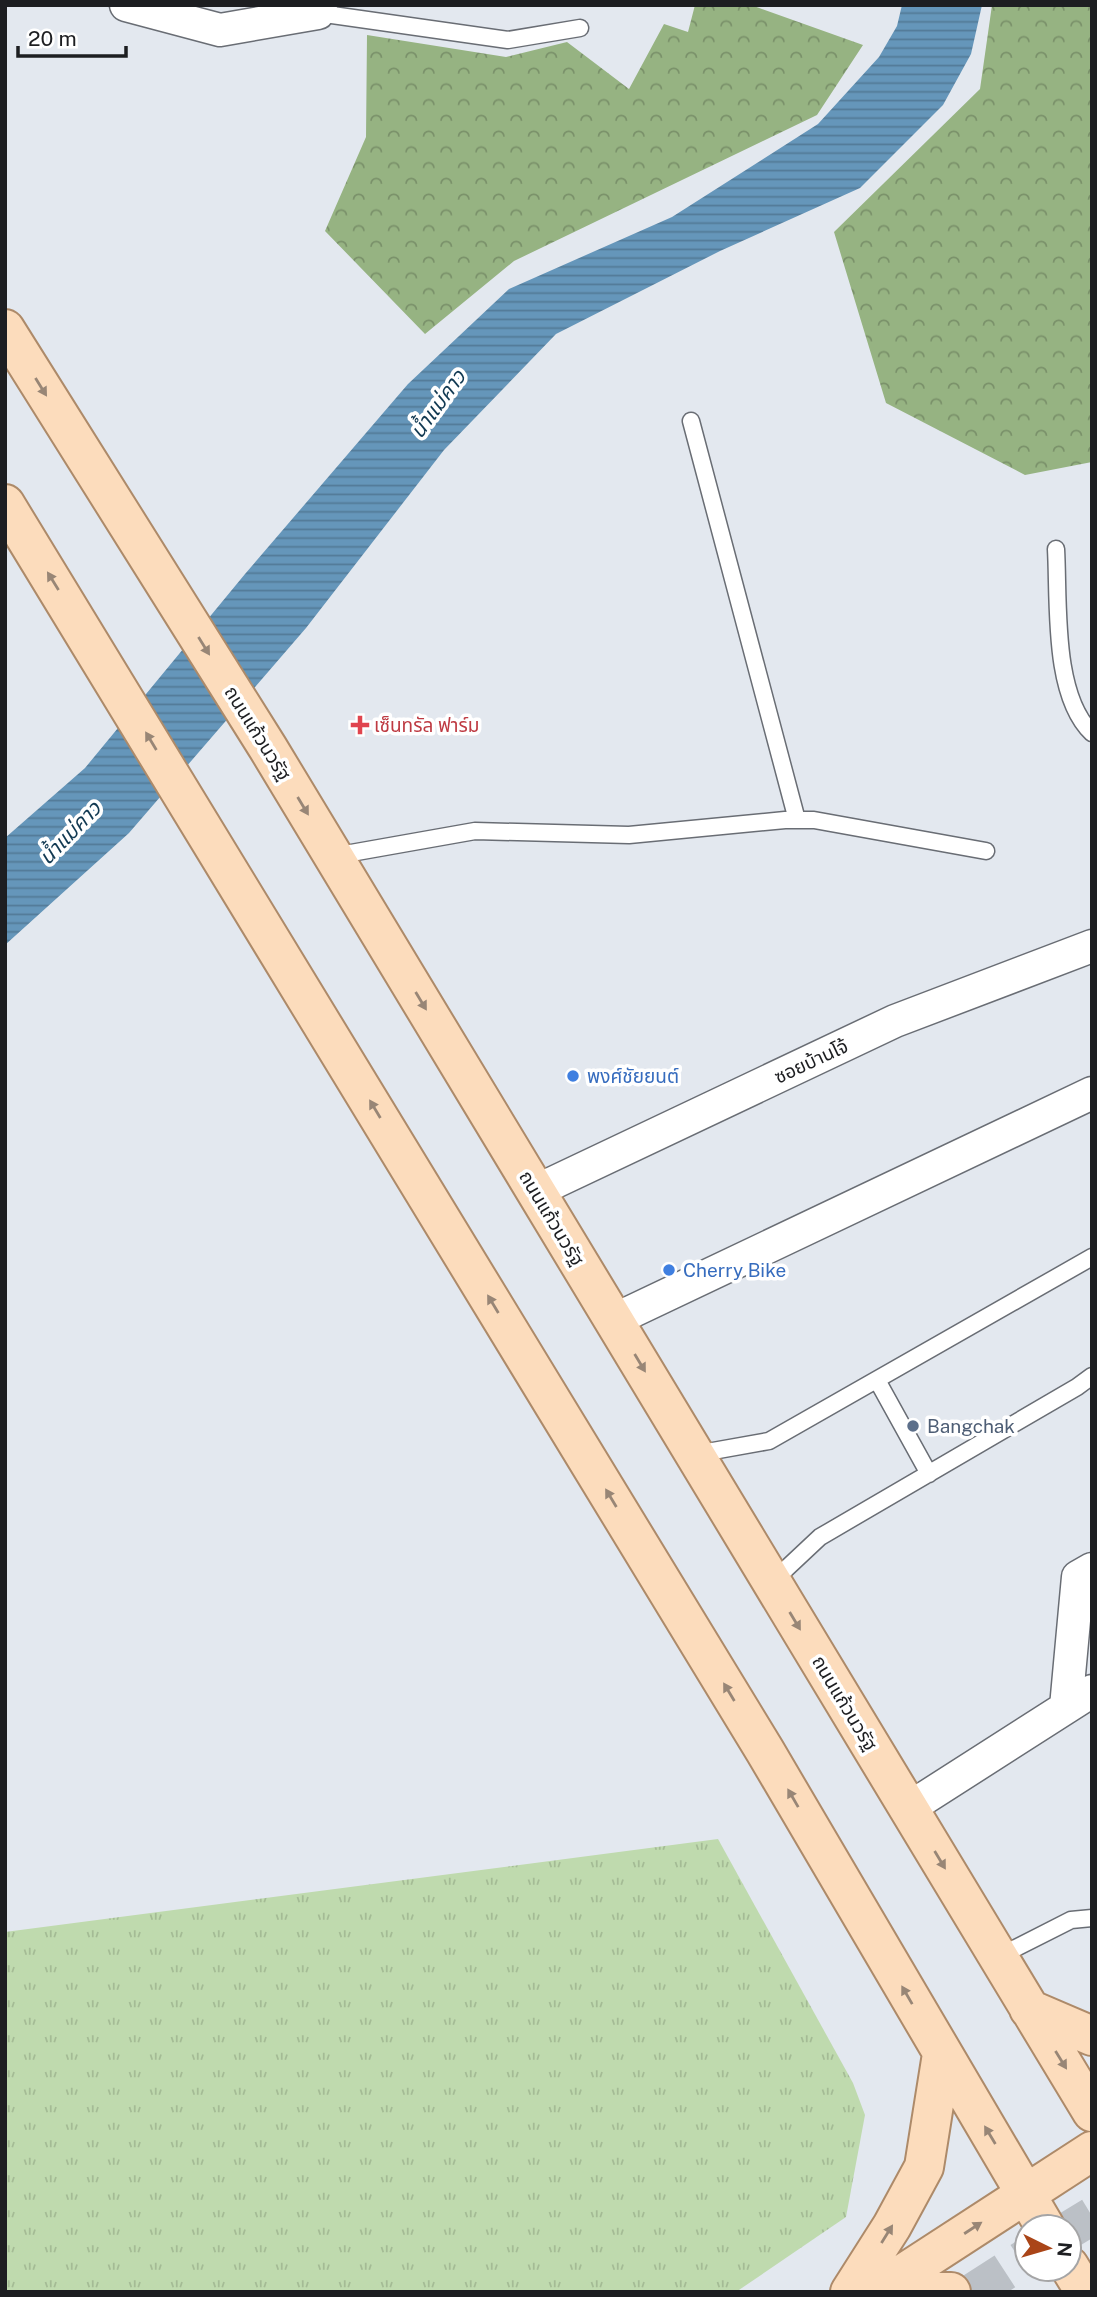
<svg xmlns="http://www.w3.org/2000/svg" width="1097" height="2297" font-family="'Public Sans','Noto Sans Thai',sans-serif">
<defs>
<pattern id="grass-tufts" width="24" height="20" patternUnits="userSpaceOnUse" patternTransform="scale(1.75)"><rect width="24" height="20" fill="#bfdaae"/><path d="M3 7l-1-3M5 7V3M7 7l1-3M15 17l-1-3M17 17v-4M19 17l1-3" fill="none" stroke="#a4bb95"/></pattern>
<pattern id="forest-crowns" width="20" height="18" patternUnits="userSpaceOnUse" patternTransform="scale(1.75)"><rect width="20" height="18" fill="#96b382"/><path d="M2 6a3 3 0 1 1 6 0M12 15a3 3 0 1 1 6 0" fill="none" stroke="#7a916a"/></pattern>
<pattern id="water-rules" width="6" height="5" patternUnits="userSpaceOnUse" patternTransform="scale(1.75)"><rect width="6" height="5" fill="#6596ba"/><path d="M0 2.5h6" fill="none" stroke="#537a97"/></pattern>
</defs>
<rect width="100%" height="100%" fill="#e3e8ef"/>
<path fill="url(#grass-tufts)" d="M 718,1839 L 853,2083 L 865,2115 L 846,2217 L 736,2292 L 5,2292 L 5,1932 Z"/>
<path fill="url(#forest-crowns)" d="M 695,5 L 751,5 L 863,45 L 817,115 L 514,261 L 425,334 L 325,231 L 366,137 L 367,35 L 506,57 L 567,42 L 629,89 L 664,24 L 688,32 Z
M 992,5 L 1092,5 L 1092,462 L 1025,475 L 886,403 L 834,232 L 980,89 Z"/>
<path fill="url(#water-rules)" d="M 902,5 L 982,5 L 971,54 L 943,105 L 860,188 L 720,251 L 556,334 L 444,450 L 306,628 L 129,833 L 5,945 L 5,838 L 85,768 L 245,574 L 408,384 L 509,289 L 672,217 L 818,124 L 879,57 L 897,26 Z"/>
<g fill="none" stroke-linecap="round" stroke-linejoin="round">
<path stroke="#bbc0c6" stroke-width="38" stroke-dasharray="38 19" stroke-linecap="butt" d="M 1069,2230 L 1092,2216
M 973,2292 L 1027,2257"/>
<g stroke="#696d74" stroke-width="19">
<path id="lane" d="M 318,13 L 508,40 L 580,28
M 691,421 L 797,820
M 1056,549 C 1059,601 1052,695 1092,733
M 334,856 L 475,831 L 629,835 L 785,820 L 814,820 L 986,851
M 877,1380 L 929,1474
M 696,1454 L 769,1441 L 1092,1257
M 772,1582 L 820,1537 L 1077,1387 L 1092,1376
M 998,1957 L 1071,1920 L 1092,1918"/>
</g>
<g stroke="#696d74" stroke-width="35">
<path id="street" d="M 126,5 L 220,30 L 318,13 L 321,5
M 536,1191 L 895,1021 L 1092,946
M 614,1320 L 1092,1093
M 1066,1707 L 1078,1577 L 1092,1569
M 909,1808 L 1092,1691"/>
</g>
<g stroke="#ad8a69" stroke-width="42">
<path id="primary" d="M 5,329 L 268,748 L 1092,2112
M 5,504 L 765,1751 L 1045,2227
M 1029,2009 L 1092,2036
M 1069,2266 L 1085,2292
M 850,2292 L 892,2226 L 924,2167 L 942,2054
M 875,2292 L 1092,2151
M 915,2292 L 951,2292"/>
</g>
<use href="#lane" stroke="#fff" stroke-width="16"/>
<use href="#street" stroke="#fff" stroke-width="32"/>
<use href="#primary" stroke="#fcdcbc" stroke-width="38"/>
</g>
<defs><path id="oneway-solid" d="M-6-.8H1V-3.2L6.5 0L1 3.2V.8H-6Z" transform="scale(1.75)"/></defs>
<g fill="#988676">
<use href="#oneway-solid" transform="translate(41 387) rotate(58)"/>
<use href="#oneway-solid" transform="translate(53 581) rotate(-122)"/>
<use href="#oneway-solid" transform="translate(204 646) rotate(58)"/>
<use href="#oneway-solid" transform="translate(151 741) rotate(-121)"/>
<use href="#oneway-solid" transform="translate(303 806) rotate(59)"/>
<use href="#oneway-solid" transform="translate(421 1001) rotate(59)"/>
<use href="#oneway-solid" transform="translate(375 1109) rotate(-121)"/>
<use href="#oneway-solid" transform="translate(493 1304) rotate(-121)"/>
<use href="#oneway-solid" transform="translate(640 1363) rotate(59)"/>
<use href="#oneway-solid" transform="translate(611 1498) rotate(-121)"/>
<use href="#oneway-solid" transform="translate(795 1621) rotate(59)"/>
<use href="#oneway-solid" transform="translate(729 1692) rotate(-121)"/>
<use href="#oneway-solid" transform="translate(793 1798) rotate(-120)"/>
<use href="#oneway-solid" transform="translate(940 1860) rotate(59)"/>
<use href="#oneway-solid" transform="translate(907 1995) rotate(-120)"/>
<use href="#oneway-solid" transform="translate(1061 2060) rotate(58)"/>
<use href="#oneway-solid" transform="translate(990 2135) rotate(-121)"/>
<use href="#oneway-solid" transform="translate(973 2228) rotate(-33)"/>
<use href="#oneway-solid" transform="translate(887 2234) rotate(-58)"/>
</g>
<path fill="#e0444e" stroke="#fff" stroke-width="2.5" d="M356.5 714.5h7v7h7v7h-7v7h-7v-7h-7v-7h7z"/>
<g fill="#3f7fe0" stroke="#fff" stroke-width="2.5">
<circle cx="573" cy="1076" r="7"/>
<circle cx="669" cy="1270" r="7"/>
</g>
<circle fill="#5c6f8a" stroke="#fff" stroke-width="2.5" cx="913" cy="1426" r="7"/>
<g text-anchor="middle" stroke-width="7" stroke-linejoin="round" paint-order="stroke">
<g font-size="19" fill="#be3a42" stroke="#fff" text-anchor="start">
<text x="374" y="732">เซ็นทรัล ฟาร์ม</text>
</g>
<g font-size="19" fill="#1d1e21" stroke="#fff">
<text transform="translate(258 733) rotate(58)" y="7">ถนนแก้วนวรัฐ</text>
<text transform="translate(811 1061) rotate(-25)" y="7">ซอยบ้านโจ้</text>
<text transform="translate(552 1218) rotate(59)" y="7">ถนนแก้วนวรัฐ</text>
<text transform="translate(845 1703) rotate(59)" y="7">ถนนแก้วนวรัฐ</text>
</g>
<g font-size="19" fill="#366cbe" stroke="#fff" text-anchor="start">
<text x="587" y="1083">พงศ์ชัยยนต์</text>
<text x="683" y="1277">Cherry Bike</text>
</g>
<g font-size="19" fill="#4e5e75" stroke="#fff" text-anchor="start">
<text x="927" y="1433">Bangchak</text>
</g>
<g font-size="21" font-style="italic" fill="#113952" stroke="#fff">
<text transform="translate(438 404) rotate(-54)" y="7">น้ำแม่คาว</text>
<text transform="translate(70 833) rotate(-46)" y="7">น้ำแม่คาว</text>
</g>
</g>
<rect width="1097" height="2297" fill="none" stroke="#1d1e21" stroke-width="14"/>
<g transform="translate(1048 2248) rotate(95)"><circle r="33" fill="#ffffff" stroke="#a5a5a6" stroke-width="2"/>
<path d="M0-5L12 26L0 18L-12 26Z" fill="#aa4518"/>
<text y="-10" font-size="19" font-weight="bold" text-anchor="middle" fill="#1d1e21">N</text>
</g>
<path d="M18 46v10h108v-10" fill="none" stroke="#1d1e21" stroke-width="3.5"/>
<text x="28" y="46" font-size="21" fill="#1d1e21" stroke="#ffffff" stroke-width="5" paint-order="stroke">20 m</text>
</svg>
